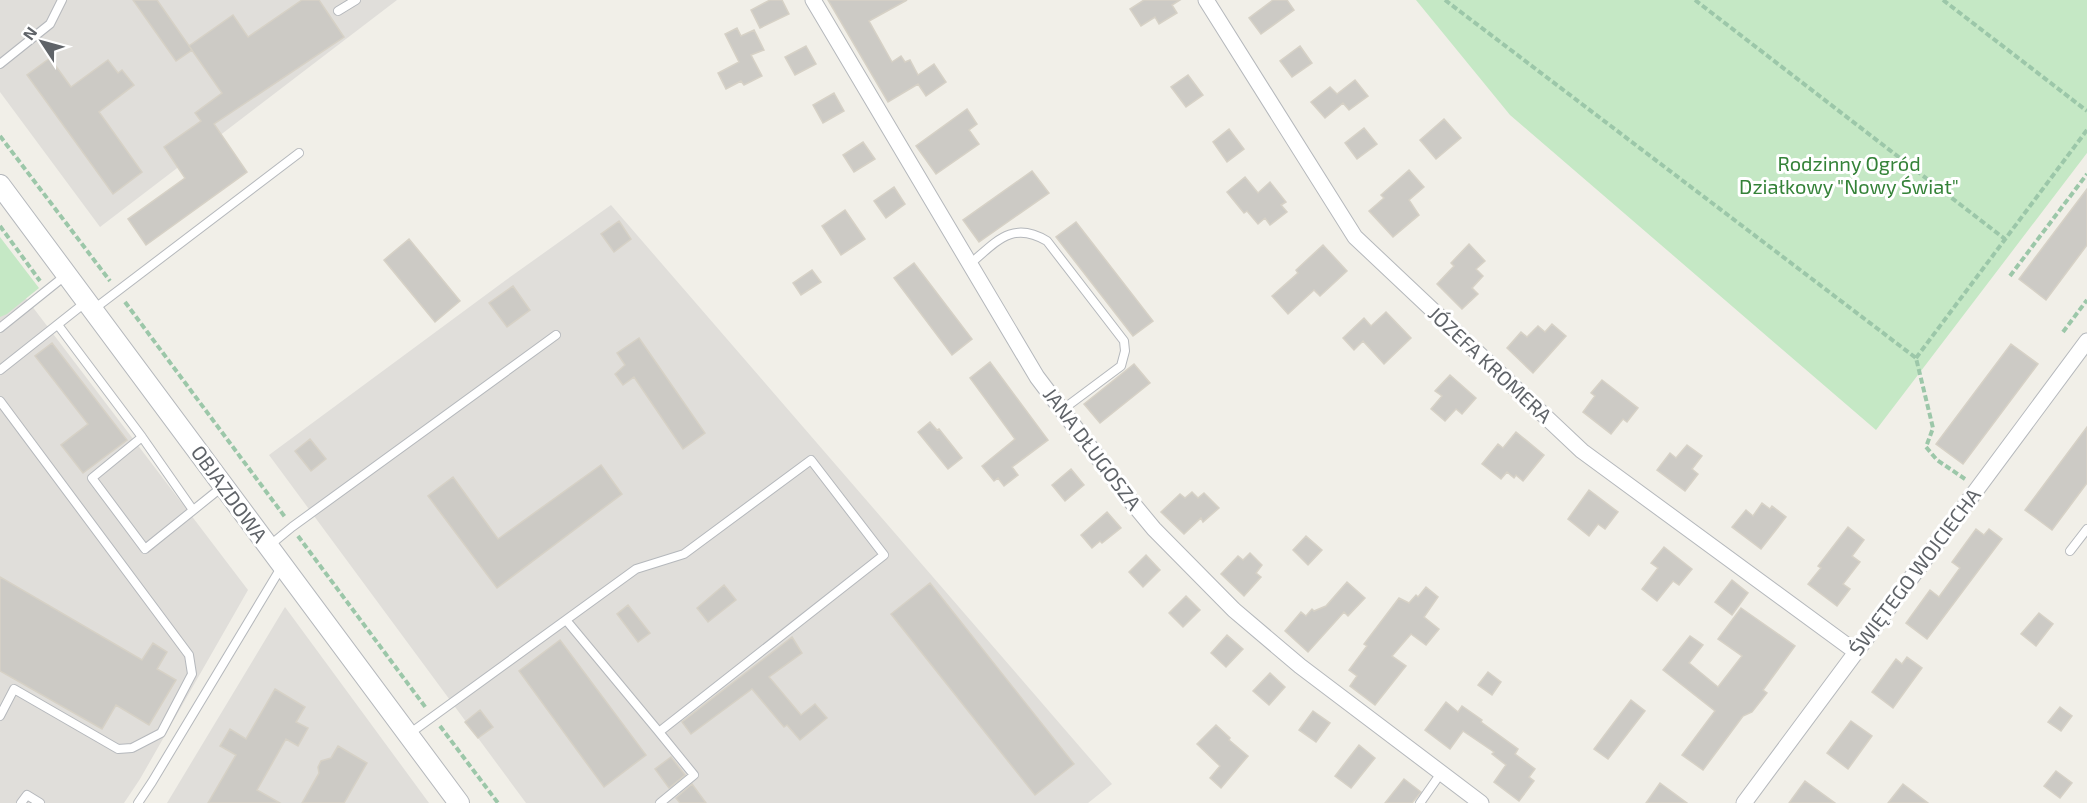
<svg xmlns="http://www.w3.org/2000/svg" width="2087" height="803" font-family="'Exo 2',sans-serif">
<rect width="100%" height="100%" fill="#f1efe8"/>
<path fill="#e0deda" d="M 0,0 L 397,0 L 100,227 L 0,92 Z
M 611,205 L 1112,784 L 1088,803 L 526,803 L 269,455 L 506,280 Z
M 22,293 L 248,590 L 140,779 L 124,803 L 0,803 L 0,297 Z
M 285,607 L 429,803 L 167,803 Z"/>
<path fill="#c5e8c5" d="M 1416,0 L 2087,0 L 2087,153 L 1876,430 L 1510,115 Z
M 0,237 L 39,288 L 7,314 L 0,317 Z"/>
<path fill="#cccac5" stroke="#d6d1c6" stroke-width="1.5" d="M 133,0 L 157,0 L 192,50 L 176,61 Z
M 302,0 L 319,0 L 344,37 L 214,124 L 247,172 L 146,245 L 128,219 L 185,178 L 164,147 L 201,121 L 195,113 L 222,93 L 189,46 L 233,15 L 248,37 Z
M 770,0 L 782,0 L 789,14 L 760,28 L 751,10 Z
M 828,0 L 907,0 L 869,21 L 892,62 L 901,56 L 905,62 L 910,60 L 918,75 L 934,64 L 946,82 L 926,96 L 918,84 L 888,102 Z
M 1144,0 L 1180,0 L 1172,5 L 1177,13 L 1159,24 L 1155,17 L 1141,26 L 1130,9 Z
M 1273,0 L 1287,0 L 1294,10 L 1261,34 L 1249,18 Z
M 737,28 L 741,36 L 754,30 L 764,50 L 751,55 L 762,76 L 744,85 L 741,81 L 726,89 L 718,73 L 739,62 L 725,34 Z
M 806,46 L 816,64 L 795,75 L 785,57 Z
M 1300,46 L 1312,63 L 1292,77 L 1280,61 Z
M 50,58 L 71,87 L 108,60 L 118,73 L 122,70 L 134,85 L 99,112 L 142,172 L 113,194 L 27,75 Z
M 1188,75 L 1203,95 L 1186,107 L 1171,87 Z
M 1355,80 L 1368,96 L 1349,110 L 1343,103 L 1325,118 L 1311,102 L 1330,87 L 1337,94 Z
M 834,93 L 844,111 L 823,123 L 813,105 Z
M 967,109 L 977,124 L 969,130 L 979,144 L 936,174 L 916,146 Z
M 1444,119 L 1461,138 L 1436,159 L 1420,140 Z
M 1364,128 L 1377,144 L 1357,159 L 1345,143 Z
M 1229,129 L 1244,149 L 1227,162 L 1213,142 Z
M 863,142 L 875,159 L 854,172 L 843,155 Z
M 1409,170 L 1424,187 L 1409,200 L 1419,215 L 1393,237 L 1369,211 L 1384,198 L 1381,195 Z
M 1032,171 L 1049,193 L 979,242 L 963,220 Z
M 1245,177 L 1258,193 L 1270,182 L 1286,202 L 1281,205 L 1287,212 L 1270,225 L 1265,218 L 1258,224 L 1247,211 L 1244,213 L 1227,192 Z
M 894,187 L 905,204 L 886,218 L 874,201 Z
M 2087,189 L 2087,245 L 2046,300 L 2019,279 Z
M 845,210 L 865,239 L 841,255 L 822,226 Z
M 619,221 L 631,239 L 614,252 L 601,234 Z
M 1076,222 L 1153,321 L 1133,336 L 1056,237 Z
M 409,239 L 460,301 L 435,322 L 384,260 Z
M 1469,244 L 1485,261 L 1476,269 L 1483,276 L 1472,288 L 1478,294 L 1462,309 L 1437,284 L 1454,266 L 1451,263 Z
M 1323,245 L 1347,271 L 1320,296 L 1314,290 L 1288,314 L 1272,296 L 1298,273 L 1296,270 Z
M 914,263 L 972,339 L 952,355 L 894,278 Z
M 812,270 L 821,282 L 801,295 L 793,283 Z
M 513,286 L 530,310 L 507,327 L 489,303 Z
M 1386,312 L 1411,338 L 1384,364 L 1363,341 L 1354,350 L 1343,338 L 1364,318 L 1371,326 Z
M 1552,324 L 1566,336 L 1533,373 L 1507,348 L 1521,332 L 1527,337 L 1538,326 L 1545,332 Z
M 639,338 L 705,433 L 683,449 L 634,377 L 623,385 L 615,374 L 625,365 L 617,353 Z
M 52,343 L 127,440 L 83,473 L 61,445 L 88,424 L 35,356 Z
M 2011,344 L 2038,364 L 1963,464 L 1936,444 Z
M 990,362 L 1048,440 L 1012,467 L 1018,475 L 1004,486 L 998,478 L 994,481 L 982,466 L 1015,439 L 970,378 Z
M 1134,364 L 1150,383 L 1100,423 L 1084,404 Z
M 1450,375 L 1476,398 L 1462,414 L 1456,409 L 1445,421 L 1431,409 L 1442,396 L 1435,391 Z
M 1602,380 L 1638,408 L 1627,422 L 1623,419 L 1611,434 L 1583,412 L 1595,396 L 1591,393 Z
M 930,422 L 937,430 L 939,429 L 962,458 L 948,469 L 918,432 Z
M 2087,427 L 2087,483 L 2052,530 L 2025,510 Z
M 1516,432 L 1544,455 L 1523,481 L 1516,475 L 1514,478 L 1507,472 L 1501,479 L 1482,464 L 1498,444 L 1503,448 Z
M 310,439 L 326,459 L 311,471 L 295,451 Z
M 1687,445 L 1702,456 L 1692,469 L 1698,474 L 1685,491 L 1657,470 L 1670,453 L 1676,458 Z
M 601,465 L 622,494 L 497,588 L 428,496 L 453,477 L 498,539 Z
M 1071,469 L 1084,485 L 1065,501 L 1052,485 Z
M 1589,490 L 1618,512 L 1605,529 L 1598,524 L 1589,536 L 1568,519 Z
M 1192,492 L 1198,498 L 1204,493 L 1219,508 L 1203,522 L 1201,518 L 1184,534 L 1161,512 L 1180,494 L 1185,498 Z
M 1762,503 L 1770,509 L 1772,506 L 1786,517 L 1761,549 L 1732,527 L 1746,510 L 1753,516 Z
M 1107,512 L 1121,528 L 1102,543 L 1100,541 L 1092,548 L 1081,535 Z
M 1848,527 L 1864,540 L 1852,556 L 1860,562 L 1843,584 L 1850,589 L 1837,606 L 1808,584 L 1821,568 L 1818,566 Z
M 1976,529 L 1984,535 L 1989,529 L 2002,539 L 1927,639 L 1906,623 L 1930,590 L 1939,597 L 1960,568 L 1952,562 Z
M 1306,536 L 1322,550 L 1308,565 L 1293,550 Z
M 1664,547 L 1692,569 L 1679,585 L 1673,581 L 1657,601 L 1642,589 L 1658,568 L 1651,563 Z
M 1250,553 L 1262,565 L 1256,573 L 1261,577 L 1244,596 L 1221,574 L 1238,556 L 1243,560 Z
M 1146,555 L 1160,570 L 1143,587 L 1129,572 Z
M 0,577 L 142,660 L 153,643 L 167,652 L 157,669 L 176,680 L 149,725 L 116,705 L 102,729 L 0,671 Z
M 1732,580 L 1748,593 L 1732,615 L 1715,602 Z
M 1347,582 L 1365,598 L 1348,616 L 1344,612 L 1308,652 L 1285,631 L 1301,612 L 1306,616 L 1312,609 L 1314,611 L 1326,606 Z
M 930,583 L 1074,764 L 1035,795 L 891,614 Z
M 724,585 L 736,600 L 708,622 L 697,608 Z
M 1426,587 L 1438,597 L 1424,617 L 1439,629 L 1426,645 L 1411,634 L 1392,656 L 1406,666 L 1375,705 L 1350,686 L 1357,676 L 1349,670 L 1367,646 L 1364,644 L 1399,598 L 1409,603 L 1416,595 L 1418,597 Z
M 1186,596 L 1200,610 L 1183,627 L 1169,613 Z
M 628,605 L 650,633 L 638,642 L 617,614 Z
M 1741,608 L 1795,646 L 1763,690 L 1767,693 L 1752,712 L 1743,716 L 1703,770 L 1682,755 L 1715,711 L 1663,670 L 1690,636 L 1703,645 L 1689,663 L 1718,687 L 1742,656 L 1718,639 Z
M 2039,613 L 2053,624 L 2036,646 L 2021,634 Z
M 1227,635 L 1243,649 L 1226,667 L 1211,653 Z
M 792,637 L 802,653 L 769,677 L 801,715 L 815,704 L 827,718 L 800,740 L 787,725 L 784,727 L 752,689 L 691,734 L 682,722 Z
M 560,640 L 646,755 L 604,787 L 519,671 Z
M 1907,657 L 1922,668 L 1893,708 L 1872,692 L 1896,659 L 1902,664 Z
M 1488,672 L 1501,682 L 1492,695 L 1478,685 Z
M 1270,673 L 1285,687 L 1269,705 L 1253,691 Z
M 275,689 L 305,707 L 296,722 L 308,728 L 298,746 L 286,739 L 257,790 L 280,803 L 208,803 L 236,755 L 220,746 L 230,729 L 246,739 Z
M 1631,700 L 1645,711 L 1608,759 L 1594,749 Z
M 1446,702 L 1458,712 L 1462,706 L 1482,720 L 1481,722 L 1518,749 L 1515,754 L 1535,769 L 1529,777 L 1534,781 L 1519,801 L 1494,782 L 1506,765 L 1492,754 L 1494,752 L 1463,731 L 1450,749 L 1425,730 Z
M 2060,707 L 2072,716 L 2061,731 L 2048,722 Z
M 480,710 L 493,727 L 478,738 L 465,722 Z
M 1313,711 L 1330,723 L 1316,742 L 1299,730 Z
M 1851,721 L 1872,736 L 1848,769 L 1827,753 Z
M 1216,725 L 1230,738 L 1229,740 L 1248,756 L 1221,788 L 1210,778 L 1220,766 L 1197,744 Z
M 1359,745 L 1375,758 L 1351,788 L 1335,776 Z
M 338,746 L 367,763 L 344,803 L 302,803 L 319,773 L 318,767 L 321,761 L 331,758 Z
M 671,757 L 685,775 L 669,788 L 655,769 Z
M 2056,771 L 2072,783 L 2060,798 L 2044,786 Z
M 1404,779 L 1421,792 L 1412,803 L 1385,803 Z
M 1805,781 L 1835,803 L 1789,803 Z
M 1660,783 L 1687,803 L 1646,803 Z
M 692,784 L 706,803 L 680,803 L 676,798 Z
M 1903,784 L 1928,803 L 1888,803 Z"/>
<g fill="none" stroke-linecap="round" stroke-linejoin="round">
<g stroke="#b5b8bc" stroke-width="10">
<path id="service" d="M 338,11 L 356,0
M 0,64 L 50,24 L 62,0
M 970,264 C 996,242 1012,220 1047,241 L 1124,341 L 1125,351 L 1121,366 L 1062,410
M 94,309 L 299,153
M 58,325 L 142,437
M 0,328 L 66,275
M 0,370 L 86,302
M 0,401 L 189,655 L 192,674 L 161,733 L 132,748 L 118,749 L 14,689 L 0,716
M 193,510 L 142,437 L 92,478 L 145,549 L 222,487
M 269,546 L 292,527 L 556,335
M 2070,551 L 2087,529
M 566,620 L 659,732
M 409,734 L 636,569 L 684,554 L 811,460 L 884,555 L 659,732 L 694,775 L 660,803
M 21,803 L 27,795 L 40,803
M 138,803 L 152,782 L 282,566
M 1420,803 L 1441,773"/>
</g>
<g stroke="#b5b8bc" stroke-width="17">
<path id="minor" d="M 813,0 L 1037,377 L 1130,500 L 1154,529 L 1234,610 L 1300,666 L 1481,803
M 1206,0 L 1355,237 L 1582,451 L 1856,652
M 1744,803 L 2087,341"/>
</g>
<g stroke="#b5b8bc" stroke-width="22">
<path id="tertiary" d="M 0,185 L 459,803"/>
</g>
<path stroke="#9cc7a9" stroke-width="4" stroke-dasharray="6 3" stroke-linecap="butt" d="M 1445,0 L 1916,358 L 1933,428 L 1926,447 L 1937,460 L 1965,479
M 1695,0 L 2005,239
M 1943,0 L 2087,111
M 0,136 L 110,281
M 0,226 L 40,281
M 2010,276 L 2087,174
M 125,302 L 285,517
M 2063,332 L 2087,300
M 1916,358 L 2087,130
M 298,536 L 426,708
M 440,726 L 498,803"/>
<use href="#service" stroke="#fff" stroke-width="8"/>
<use href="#minor" stroke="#fff" stroke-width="15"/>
<use href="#tertiary" stroke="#fff" stroke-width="20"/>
</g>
<g text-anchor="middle" stroke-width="6" stroke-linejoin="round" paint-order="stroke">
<g font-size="20" fill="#348238" stroke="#fff">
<text x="1849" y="171">Rodzinny Ogród<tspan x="1849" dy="23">Działkowy "Nowy Świat"</tspan></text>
</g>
<g font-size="20" fill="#5f6368" stroke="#fff">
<text transform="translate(1490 365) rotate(43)" y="7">JÓZEFA KROMERA</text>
<text transform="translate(1092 449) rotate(53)" y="7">JANA DŁUGOSZA</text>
<text transform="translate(229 494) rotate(54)" y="7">OBJAZDOWA</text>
<text transform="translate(1915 572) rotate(-53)" y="7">ŚWIĘTEGO WOJCIECHA</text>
</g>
</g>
<g transform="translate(42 42) rotate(306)" stroke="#ffffff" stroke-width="4.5" paint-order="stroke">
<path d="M0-4.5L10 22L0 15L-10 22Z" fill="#5f6368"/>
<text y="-9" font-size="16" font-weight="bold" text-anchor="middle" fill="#5f6368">N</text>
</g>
</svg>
